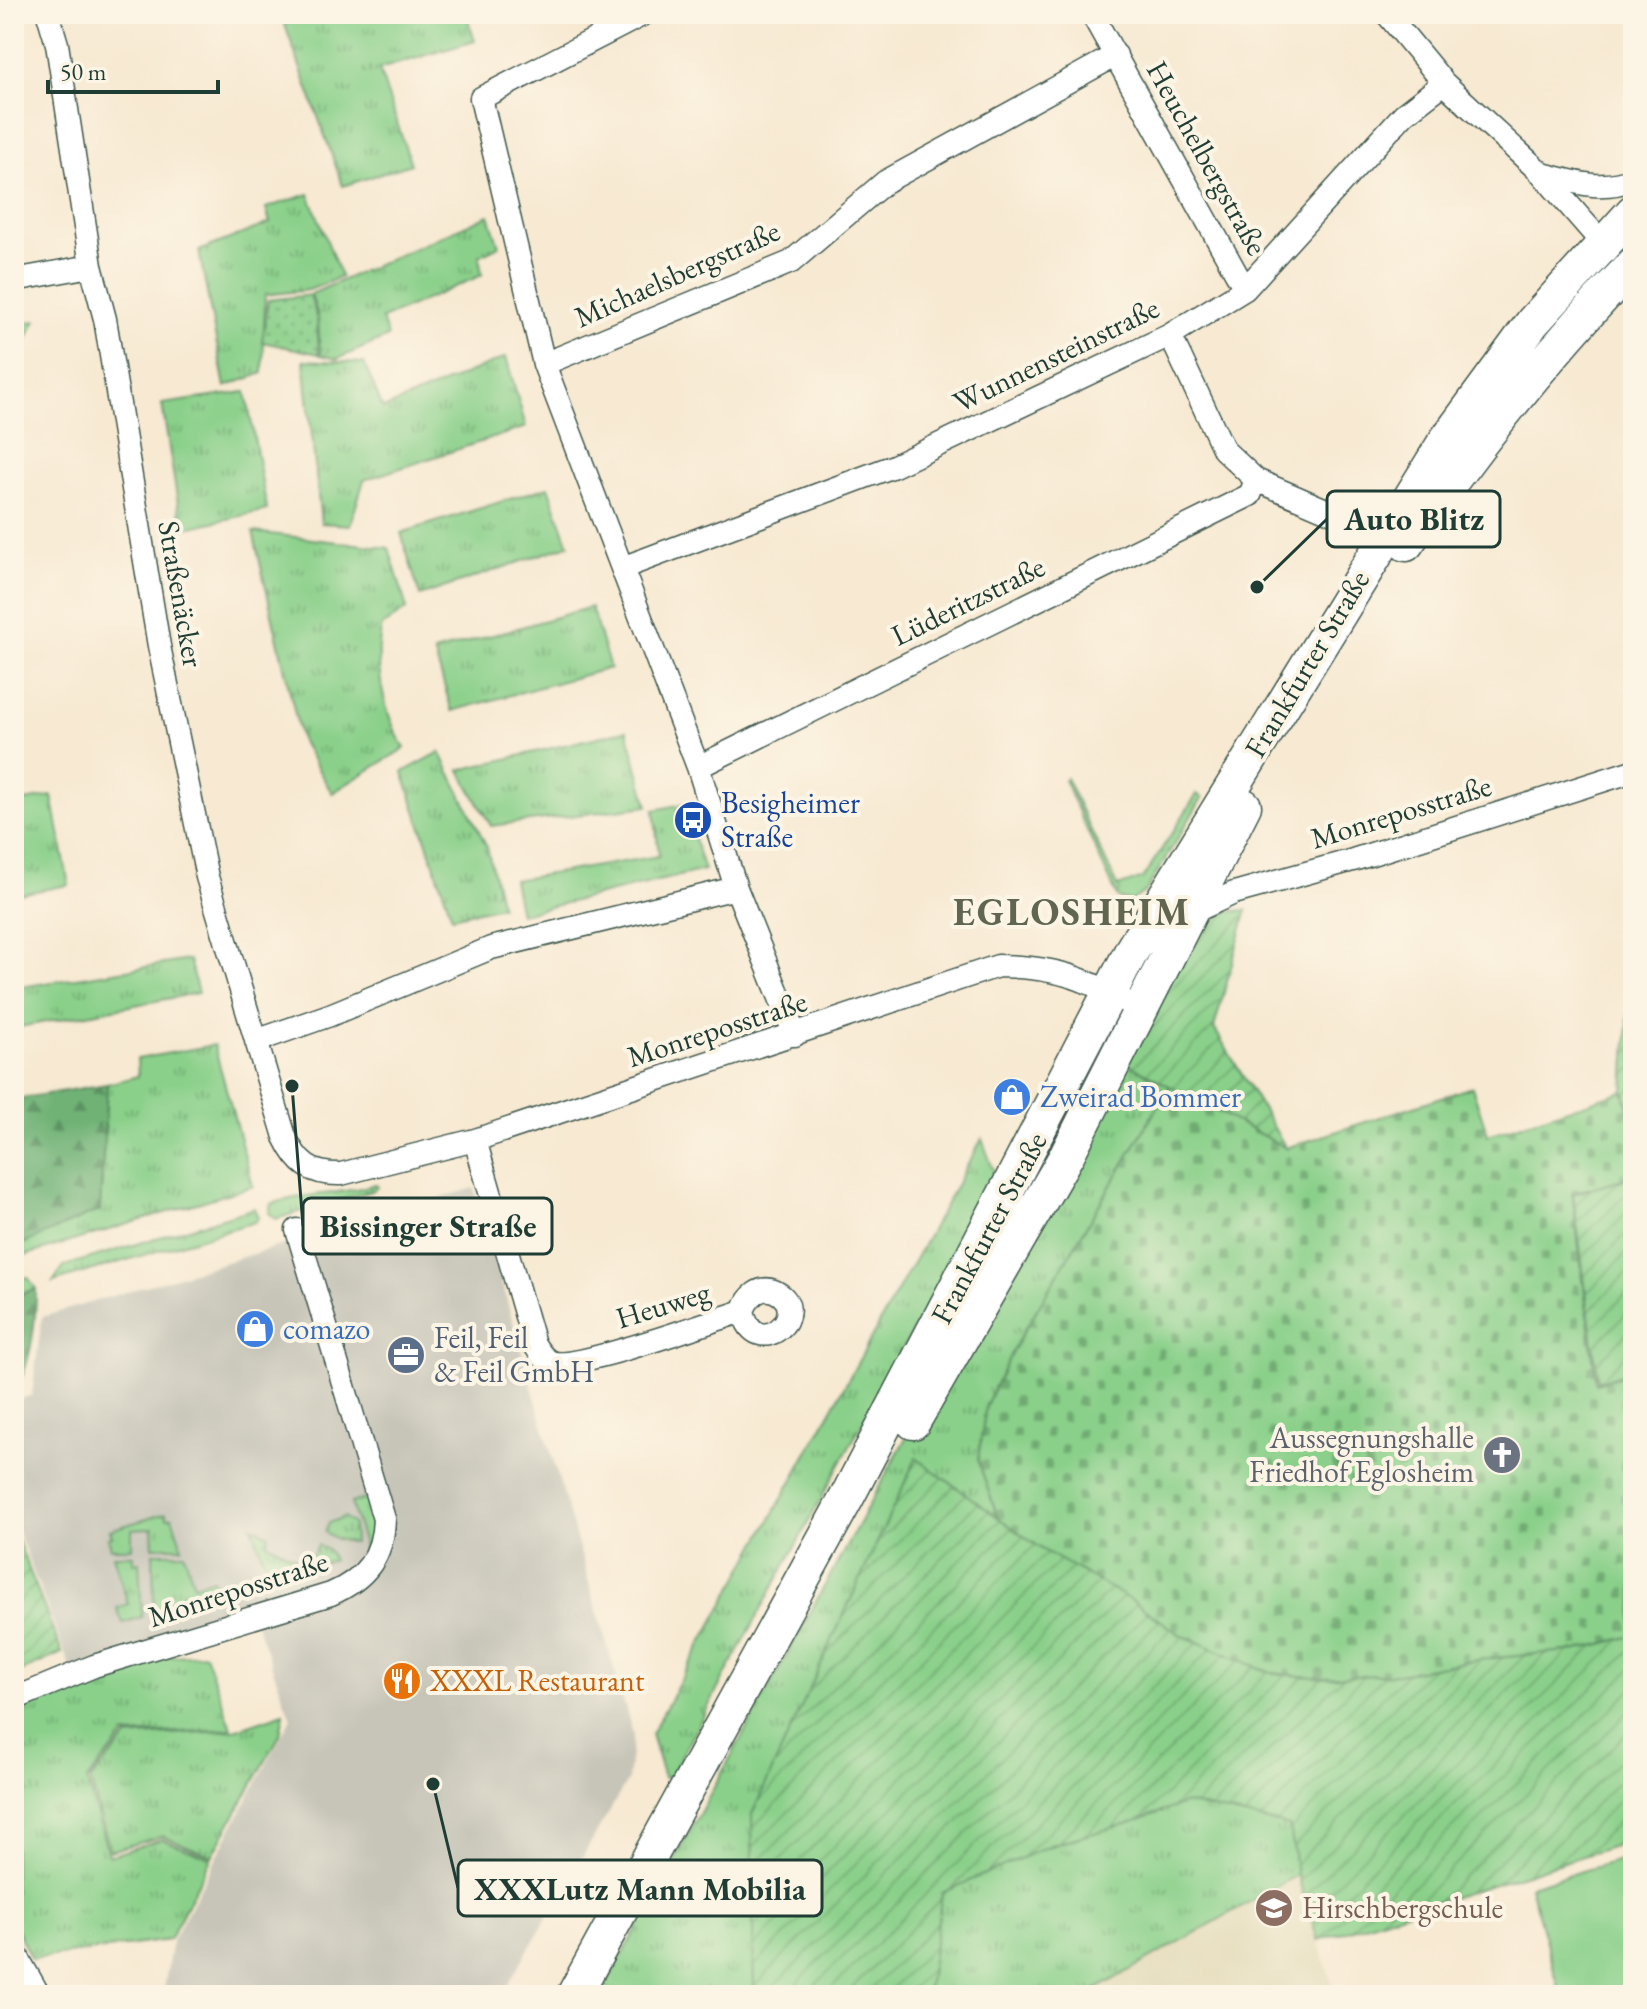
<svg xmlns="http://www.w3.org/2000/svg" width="1647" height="2009" font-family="'EB Garamond',serif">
<defs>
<pattern id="grass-tufts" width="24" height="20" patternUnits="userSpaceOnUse" patternTransform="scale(2)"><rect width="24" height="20" fill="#8ad08a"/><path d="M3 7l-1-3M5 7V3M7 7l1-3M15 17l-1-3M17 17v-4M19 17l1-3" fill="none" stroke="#70aa72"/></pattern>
<pattern id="forest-firs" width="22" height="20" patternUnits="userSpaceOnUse" patternTransform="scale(2)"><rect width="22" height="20" fill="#6fb276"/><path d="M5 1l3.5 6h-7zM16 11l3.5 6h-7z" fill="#5b9262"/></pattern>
<pattern id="cemetery-stones" width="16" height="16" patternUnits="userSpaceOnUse" patternTransform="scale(2)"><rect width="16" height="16" fill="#8ad08a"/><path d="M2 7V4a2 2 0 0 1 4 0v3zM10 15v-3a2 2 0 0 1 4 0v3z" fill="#70aa72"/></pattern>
<pattern id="park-dots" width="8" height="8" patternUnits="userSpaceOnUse" patternTransform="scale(2)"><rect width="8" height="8" fill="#8ad08a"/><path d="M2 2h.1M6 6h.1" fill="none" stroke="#70aa72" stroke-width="1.8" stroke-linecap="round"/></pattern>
<pattern id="garden-furrows" width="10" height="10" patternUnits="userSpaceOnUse" patternTransform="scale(2)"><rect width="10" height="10" fill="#8ad08a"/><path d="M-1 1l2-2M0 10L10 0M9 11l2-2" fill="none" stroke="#70aa72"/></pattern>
</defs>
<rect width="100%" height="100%" fill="#fcf5e5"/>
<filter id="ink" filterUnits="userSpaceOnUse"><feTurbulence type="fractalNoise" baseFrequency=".0125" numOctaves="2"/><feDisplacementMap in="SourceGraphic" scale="16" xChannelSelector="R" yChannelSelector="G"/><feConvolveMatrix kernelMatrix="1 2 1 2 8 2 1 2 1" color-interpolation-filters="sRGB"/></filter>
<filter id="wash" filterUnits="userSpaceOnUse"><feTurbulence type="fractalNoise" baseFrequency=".006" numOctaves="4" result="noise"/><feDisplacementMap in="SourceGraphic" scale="32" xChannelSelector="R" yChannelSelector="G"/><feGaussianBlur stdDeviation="1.8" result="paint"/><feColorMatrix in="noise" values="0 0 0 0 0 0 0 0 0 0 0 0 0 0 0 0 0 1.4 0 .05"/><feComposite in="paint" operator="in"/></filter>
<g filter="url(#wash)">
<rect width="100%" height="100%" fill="#f7e9d2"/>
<path fill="#e4dbba" d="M 1297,1875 L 1336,1995 L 1086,1995 Z"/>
<path fill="#c6c5b8" d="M 474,1188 L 633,1734 L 628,1779 L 502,1995 L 163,1995 L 172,1941 L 291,1718 L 253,1615 L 71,1669 L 14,1522 L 14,1402 L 32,1395 L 42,1317 Z"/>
<path fill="url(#grass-tufts)" stroke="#54865f" stroke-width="2" d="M 281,14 L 466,14 L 475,41 L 379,69 L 411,164 L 343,186 Z
M 309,194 L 341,277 L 309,290 L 265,295 L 263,373 L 225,387 L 199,251 L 270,223 L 266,208 Z
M 489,215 L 499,246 L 479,256 L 482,275 L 382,319 L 388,337 L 337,359 L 320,355 L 318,316 L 311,294 Z
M 36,321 L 17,356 L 14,356 L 14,324 Z
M 506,357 L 526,427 L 364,480 L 350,525 L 321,523 L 304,360 L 364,363 L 383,409 Z
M 246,392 L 267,510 L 182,529 L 162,404 Z
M 548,487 L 569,545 L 420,596 L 401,533 Z
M 253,532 L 389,548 L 407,609 L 382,626 C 373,663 384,717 405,748 L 332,793 L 301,740 Z
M 591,607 L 610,668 L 452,711 L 434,652 Z
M 627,730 L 648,806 L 491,826 L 460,770 Z
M 440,752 L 487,847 L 501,906 L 452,917 L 403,772 Z
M 1066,778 L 1118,887 L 1143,878 L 1197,794 L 1202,798 L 1146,891 L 1130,902 L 1118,898 L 1064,780 Z
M 52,796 L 69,885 L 14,895 L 14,803 Z
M 683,804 L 704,870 L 520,914 L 513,880 L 659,856 L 654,810 Z
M 189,960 L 198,993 L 14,1028 L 14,988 Z
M 214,1045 L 253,1186 L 14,1259 L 14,1241 L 100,1210 L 107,1084 L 138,1076 L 137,1059 Z
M 1115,1057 L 1170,1086 L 1014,1348 L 986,1405 L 978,1460 L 998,1518 L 916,1459 L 753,1814 L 754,1995 L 600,1995 Z
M 982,1139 L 996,1177 L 670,1777 L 664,1778 L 651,1734 Z
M 375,1184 L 378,1187 L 371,1191 L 276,1219 L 269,1213 L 271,1204 C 306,1192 340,1196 375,1184 Z
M 255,1208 L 258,1218 L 255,1222 L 53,1282 L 64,1266 Z
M 28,1277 L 36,1289 L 14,1296 L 14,1281 Z
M 367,1498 L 373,1529 L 360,1563 L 363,1542 L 351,1503 Z
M 166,1513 L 167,1518 L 172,1517 L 182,1547 L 153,1547 L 152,1528 L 132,1529 L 132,1548 L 111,1548 L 108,1537 L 112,1536 L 110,1530 Z
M 344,1517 L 353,1524 L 354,1543 L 336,1539 L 325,1532 L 329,1523 Z
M 252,1526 L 269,1535 L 266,1542 L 307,1564 L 318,1545 L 329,1551 L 333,1560 L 280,1574 L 265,1563 Z
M 153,1553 L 184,1553 L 194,1585 L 213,1579 L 217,1594 L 154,1613 Z
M 113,1555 L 133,1555 L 133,1563 L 139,1562 L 142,1617 L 123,1623 L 117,1608 L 128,1604 Z
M 205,1654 L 232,1729 L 125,1735 L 87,1780 L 109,1856 L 162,1839 L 211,1858 L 169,1940 L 31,1959 L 14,1924 L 14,1715 L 51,1693 L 141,1658 Z
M 284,1713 L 280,1735 L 212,1856 L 162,1836 L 110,1851 L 90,1780 L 127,1737 L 234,1730 Z
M 1186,1803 L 1290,1826 L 1297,1875 L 1086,1995 L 927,1995 L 942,1893 L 979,1869 Z"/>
<path fill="url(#forest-firs)" stroke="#477855" stroke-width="2" d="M 107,1084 L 100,1210 L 14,1248 L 16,1099 Z
M 36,1289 C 36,1319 33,1347 23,1375 L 14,1381 L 14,1296 Z"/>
<path fill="url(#cemetery-stones)" stroke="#54865f" stroke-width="2" d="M 1170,1086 L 1286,1148 L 1472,1087 L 1488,1135 L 1623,1091 L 1633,1124 L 1633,1176 L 1572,1193 L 1596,1383 L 1633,1373 L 1633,1636 L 1578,1650 L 1477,1660 L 1399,1674 L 1322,1678 L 1271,1673 L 1181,1635 L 1131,1600 L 1043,1550 L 998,1518 L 978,1460 L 986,1405 L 1014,1348 Z"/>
<path fill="url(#park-dots)" stroke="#54865f" stroke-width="2" d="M 310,295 L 317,319 L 319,354 L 262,342 L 268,300 Z"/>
<path fill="url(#garden-furrows)" stroke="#54865f" stroke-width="2" d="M 1247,910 L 1214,1028 L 1286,1148 L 1115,1057 L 1189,914 Z
M 1633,942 L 1633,1122 L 1624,1090 Z
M 1633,1177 L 1633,1371 L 1598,1381 L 1573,1194 Z
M 916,1458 L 1043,1550 L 1131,1600 L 1181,1635 L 1271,1673 L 1322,1678 L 1399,1674 L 1477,1660 L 1578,1650 L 1633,1636 L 1633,1840 L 1318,1940 L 1297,1875 L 1290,1826 L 1186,1803 L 1130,1823 L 1053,1844 L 942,1893 L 927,1995 L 754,1995 L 752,1814 Z
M 14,1531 L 62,1653 L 14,1675 Z"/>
<path fill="#8ad08a" stroke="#54865f" stroke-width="2" d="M 1633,1856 L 1633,1995 L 1561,1995 L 1530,1886 Z"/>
</g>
<g filter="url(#ink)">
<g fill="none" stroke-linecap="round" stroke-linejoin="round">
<g stroke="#3f574c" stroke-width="25">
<path id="street" d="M 48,14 L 57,44 L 91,266 L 105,319 L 159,646 L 207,877 L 285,1137 C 298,1164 311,1175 341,1174 L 475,1140 L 998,966 C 1062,967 1085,979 1140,1009
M 644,14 L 481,98 L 544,364 L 698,767 L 736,888 L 795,1035
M 1092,14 L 1245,289
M 1387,14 L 1444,83 L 1542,174 L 1603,244
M 1542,174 C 1574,182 1601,192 1633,179
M 14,280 L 91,266
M 544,364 L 791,262 L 885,182 L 1116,55
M 1256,480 L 1368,528 L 1384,538
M 622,568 L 894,466 L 1170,335 L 1245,289 L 1404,114 L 1444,83
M 698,767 L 1250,495 L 1256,480 L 1224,450 L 1170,335
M 1189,914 L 1234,893 L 1353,860 L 1633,771
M 256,1041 L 330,1015 L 491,948 L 736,888
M 475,1140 L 534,1344 C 539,1351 542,1358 551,1362 C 575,1371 711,1321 743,1311 C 748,1297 760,1284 776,1292 C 814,1312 756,1365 743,1311
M 14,1699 L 94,1666 L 331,1594 C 365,1579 383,1557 384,1519 L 297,1230
M 14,1951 L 39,1995"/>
</g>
<g stroke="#3f574c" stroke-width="37">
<path id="primary" d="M 1406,544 C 1475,446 1549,351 1633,265
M 913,1422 L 1068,1153 L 1244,806
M 574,1995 L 846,1499 L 1132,950 L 1445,442 L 1533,322 L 1633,212"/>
</g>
<use href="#street" stroke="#fff" stroke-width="22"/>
<use href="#primary" stroke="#fff" stroke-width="34"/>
</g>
</g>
<defs>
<g id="bus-disc" transform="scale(2)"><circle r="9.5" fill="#1a4fb4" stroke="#fcf5e5"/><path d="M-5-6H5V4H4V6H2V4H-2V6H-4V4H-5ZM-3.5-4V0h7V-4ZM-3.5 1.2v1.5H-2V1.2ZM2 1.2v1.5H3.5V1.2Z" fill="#fff"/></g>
<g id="shop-disc" transform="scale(2)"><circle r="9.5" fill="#3f7fe0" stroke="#fcf5e5"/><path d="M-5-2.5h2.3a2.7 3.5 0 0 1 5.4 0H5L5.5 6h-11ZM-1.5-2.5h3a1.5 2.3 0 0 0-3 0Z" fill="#fff"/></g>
<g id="office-disc" transform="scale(2)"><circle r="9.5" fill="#5c6f8a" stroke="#fcf5e5"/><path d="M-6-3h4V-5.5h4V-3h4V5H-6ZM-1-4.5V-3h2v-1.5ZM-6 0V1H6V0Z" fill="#fff"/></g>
<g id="church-disc" transform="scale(2)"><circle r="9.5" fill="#6b7280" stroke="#fcf5e5"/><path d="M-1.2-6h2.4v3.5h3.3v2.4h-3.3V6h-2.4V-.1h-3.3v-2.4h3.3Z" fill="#fff"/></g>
<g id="restaurant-disc" transform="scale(2)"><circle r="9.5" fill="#e8710a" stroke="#fcf5e5"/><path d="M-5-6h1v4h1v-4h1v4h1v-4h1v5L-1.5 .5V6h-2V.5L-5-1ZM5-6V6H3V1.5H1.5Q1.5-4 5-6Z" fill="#fff"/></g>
<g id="school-disc" transform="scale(2)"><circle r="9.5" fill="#8d6e63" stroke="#fcf5e5"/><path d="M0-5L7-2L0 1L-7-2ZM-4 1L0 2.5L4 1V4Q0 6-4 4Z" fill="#fff"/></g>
</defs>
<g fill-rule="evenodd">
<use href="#bus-disc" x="693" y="820"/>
<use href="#shop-disc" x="1012" y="1097"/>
<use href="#shop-disc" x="255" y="1329"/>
<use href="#office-disc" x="406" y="1355"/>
<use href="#church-disc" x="1502" y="1455"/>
<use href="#restaurant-disc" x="402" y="1681"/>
<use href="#school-disc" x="1274" y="1908"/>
</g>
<g text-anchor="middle" stroke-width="8" stroke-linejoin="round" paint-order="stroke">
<g font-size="30" fill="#1f3d34" stroke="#fcf5e5">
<text transform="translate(1207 158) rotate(61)" y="10">Heuchelbergstraße</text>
<text transform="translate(677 274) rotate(-24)" y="10">Michaelsbergstraße</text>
<text transform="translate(1056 355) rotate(-26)" y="10">Wunnensteinstraße</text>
<text transform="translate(181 594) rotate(80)" y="10">Straßenäcker</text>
<text transform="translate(968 601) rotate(-26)" y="10">Lüderitzstraße</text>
<text transform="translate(1307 664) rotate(-59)" y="10">Frankfurter Straße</text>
<text transform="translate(1401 812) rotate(-17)" y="10">Monreposstraße</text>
<text transform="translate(717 1029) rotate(-18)" y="10">Monreposstraße</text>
<text transform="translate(989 1228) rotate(-62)" y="10">Frankfurter Straße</text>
<text transform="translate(663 1305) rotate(-17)" y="10">Heuweg</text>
<text transform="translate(238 1589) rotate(-18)" y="10">Monreposstraße</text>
</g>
<g font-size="30" fill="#164399" stroke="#fcf5e5" text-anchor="start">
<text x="721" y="813">Besigheimer<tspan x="721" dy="34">Straße</tspan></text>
</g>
<g font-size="30" fill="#366cbe" stroke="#fcf5e5" text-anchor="start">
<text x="1040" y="1107">Zweirad Bommer</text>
<text x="283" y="1339">comazo</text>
</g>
<g font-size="30" fill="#4e5e75" stroke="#fcf5e5" text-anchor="start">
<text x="434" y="1348">Feil, Feil<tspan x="434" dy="34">&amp; Feil GmbH</tspan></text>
</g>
<g font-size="30" fill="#5b616d" stroke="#fcf5e5" text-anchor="end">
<text x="1474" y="1448">Aussegnungshalle<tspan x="1474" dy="34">Friedhof Eglosheim</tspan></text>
</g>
<g font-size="30" fill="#c56008" stroke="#fcf5e5" text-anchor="start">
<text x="430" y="1691">XXXL Restaurant</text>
</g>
<g font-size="30" fill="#785e54" stroke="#fcf5e5" text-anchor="start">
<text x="1302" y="1918">Hirschbergschule</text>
</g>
<g font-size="38" font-weight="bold" letter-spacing="2" fill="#60664f" stroke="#fcf5e5">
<text x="1072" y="925">EGLOSHEIM</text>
</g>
</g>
<path fill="none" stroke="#1f3d34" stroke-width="3" d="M1257 587L1327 519M292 1086L303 1226M433 1784L458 1888"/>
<g fill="#1f3d34" stroke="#fcf5e5" stroke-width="3">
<circle cx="1257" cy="587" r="8"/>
<circle cx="292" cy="1086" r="8"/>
<circle cx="433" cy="1784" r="8"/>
</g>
<g fill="#fcf5e5" stroke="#1f3d34" stroke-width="3">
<rect x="1327" y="491" width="173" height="56" rx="8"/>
<rect x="303" y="1198" width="249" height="56" rx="8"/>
<rect x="458" y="1860" width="364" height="56" rx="8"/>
</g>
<g font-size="32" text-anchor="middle" font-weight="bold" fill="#1f3d34">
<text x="1414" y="530">Auto Blitz</text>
<text x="428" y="1237">Bissinger Straße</text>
<text x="640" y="1900">XXXLutz Mann Mobilia</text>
</g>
<rect width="1647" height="2009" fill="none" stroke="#fcf5e5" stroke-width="48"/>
<path d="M48 80v12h170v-12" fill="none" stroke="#1f3d34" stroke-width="4"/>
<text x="60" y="80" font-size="24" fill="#1f3d34" stroke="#fcf5e5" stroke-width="6" paint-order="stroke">50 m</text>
</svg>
